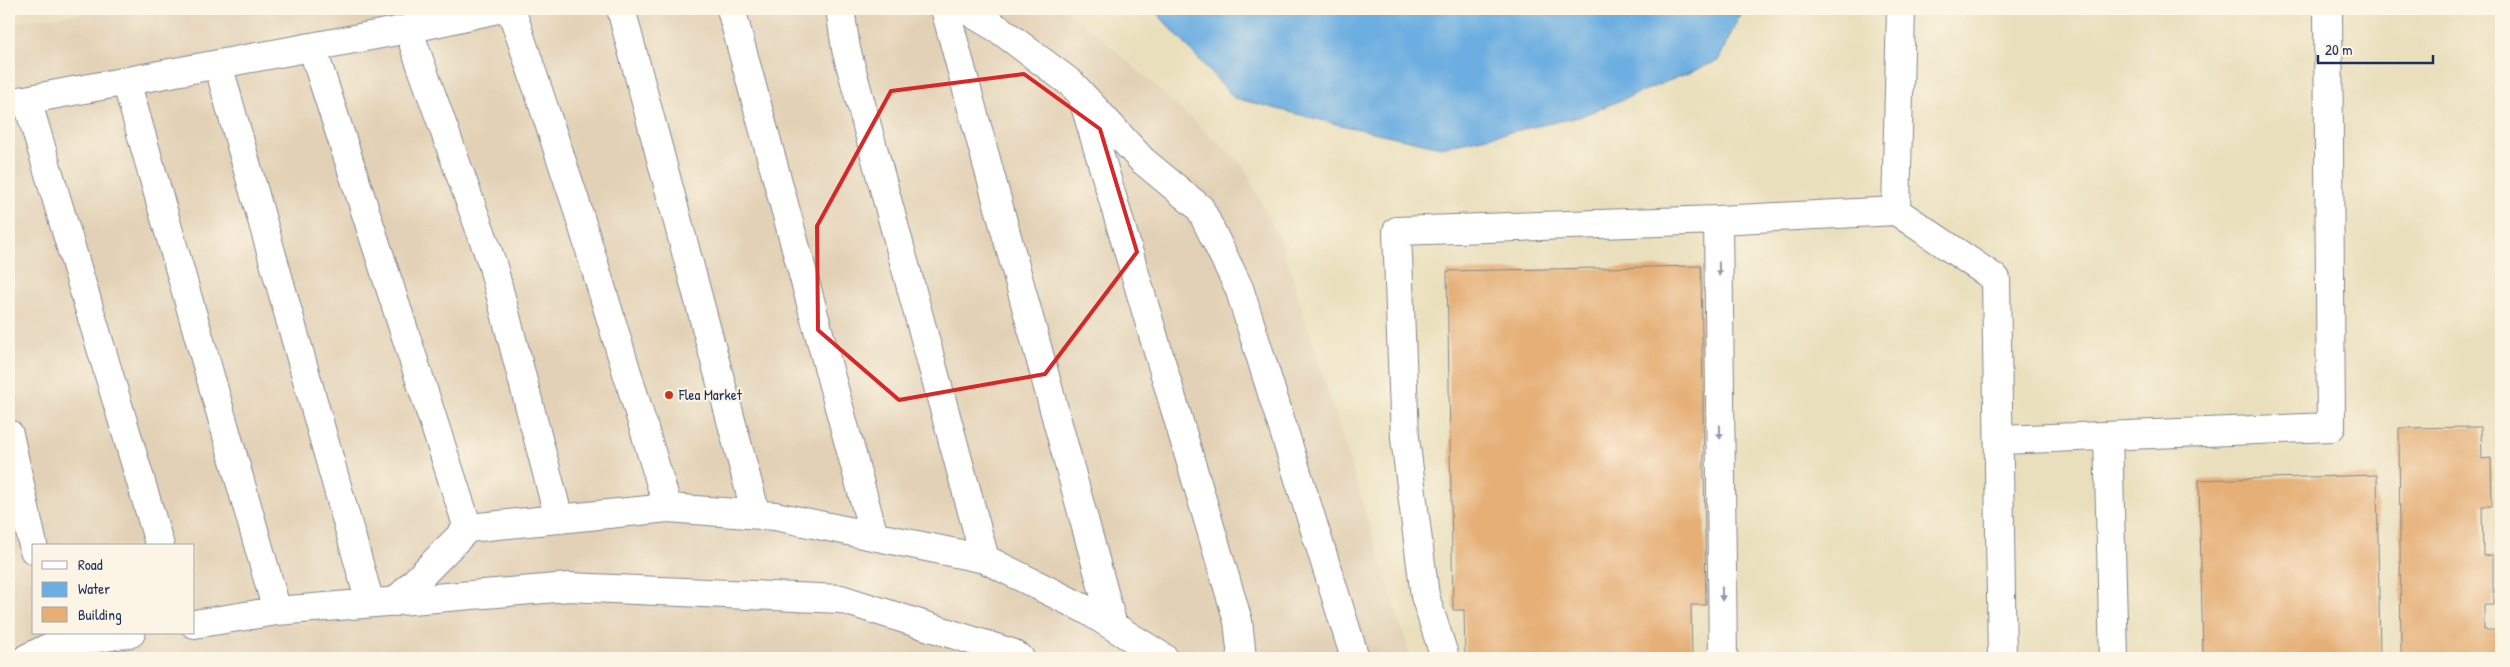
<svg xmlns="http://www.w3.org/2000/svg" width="2510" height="667" font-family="'Patrick Hand',sans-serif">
<rect width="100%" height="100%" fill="#fcf5e5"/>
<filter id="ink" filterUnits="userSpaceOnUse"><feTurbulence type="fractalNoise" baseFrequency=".02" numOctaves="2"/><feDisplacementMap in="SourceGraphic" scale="10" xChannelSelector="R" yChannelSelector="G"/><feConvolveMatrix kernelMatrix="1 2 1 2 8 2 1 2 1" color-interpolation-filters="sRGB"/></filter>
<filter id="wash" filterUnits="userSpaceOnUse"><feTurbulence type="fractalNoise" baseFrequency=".0096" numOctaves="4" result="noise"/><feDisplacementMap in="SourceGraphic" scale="20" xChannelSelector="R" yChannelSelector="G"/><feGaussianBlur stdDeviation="1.12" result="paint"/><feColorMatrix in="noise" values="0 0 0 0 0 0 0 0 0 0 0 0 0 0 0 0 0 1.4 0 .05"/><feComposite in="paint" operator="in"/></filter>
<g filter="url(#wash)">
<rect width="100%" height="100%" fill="#e9dfbc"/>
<path fill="#e2d1b6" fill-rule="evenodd" d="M 115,9 L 1065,9 L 1096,33 L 1242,164 L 1282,244 L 1411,658 L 9,658 L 9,23 ZM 34,546 L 194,546 L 194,633 L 34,633 Z"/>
<path fill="#6caee1" stroke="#446ea0" d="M 1153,9 L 1743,9 L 1718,61 L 1579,117 L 1441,147 L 1336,124 L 1234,98 Z"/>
<g id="blocks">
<path fill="#e5af76" d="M 2394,9 L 2501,9 L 2501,11 L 2394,12 Z
M 1701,266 L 1706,605 L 1691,605 L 1692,658 L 1465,658 L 1464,610 L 1453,610 L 1447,271 Z
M 2481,427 L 2482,459 L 2491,458 L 2492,506 L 2482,506 L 2483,556 L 2493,555 L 2493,605 L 2484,605 L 2484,630 L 2501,630 L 2501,658 L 2401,658 L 2399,428 Z
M 2377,475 L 2380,658 L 2203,658 L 2199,480 Z"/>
</g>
</g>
<g filter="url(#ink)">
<use href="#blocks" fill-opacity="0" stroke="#82878d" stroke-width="1"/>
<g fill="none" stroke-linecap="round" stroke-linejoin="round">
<g stroke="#82878d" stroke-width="30">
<path id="minor" d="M 511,9 L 575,201 L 668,508
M 621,9 L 756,514
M 731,9 L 874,536
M 840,9 L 846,49 L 985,559
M 945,9 L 1113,626
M 965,9 L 1000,30 L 1072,84 L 1142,160 L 1200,208 L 1239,288 L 1355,658
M 408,29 L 492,263 L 559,519
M 312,47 L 468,528
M 218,64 L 370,603
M 126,81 L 277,611
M 27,100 L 160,546
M 1084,102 L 1238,621 L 1242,658
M 9,103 L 408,29 L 497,9
M 1896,211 L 1901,9
M 1718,220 L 1723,658
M 9,434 L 34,550
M 2108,436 L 2114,658
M 2000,440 L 2331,427 L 2328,9
M 395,602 L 468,528 L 668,508 L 775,516 L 985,559 L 1087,610 L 1164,658
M 194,624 L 277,611 L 569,587 L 841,599 L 1012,653 L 1020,658
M 27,658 L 54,645 L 131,633
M 1445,658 L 1425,596 L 1405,438 L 1397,231 L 1718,220 L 1896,211 L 1996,279 L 2002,658"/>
</g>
<use href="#minor" stroke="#fff" stroke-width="28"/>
</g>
<defs><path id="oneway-solid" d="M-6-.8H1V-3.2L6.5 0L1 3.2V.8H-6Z" transform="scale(1.25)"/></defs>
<g fill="#8d97ae">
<use href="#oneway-solid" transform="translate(1719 269) rotate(89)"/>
<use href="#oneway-solid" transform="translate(1720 432) rotate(89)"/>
<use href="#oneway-solid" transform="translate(1722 594) rotate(89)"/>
</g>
</g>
<path fill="none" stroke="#d62828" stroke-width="4" stroke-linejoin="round" d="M 1024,74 L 1100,129 L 1137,252 L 1045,374 L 899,400 L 818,330 L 817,226 L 891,91 Z"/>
<circle fill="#c8321e" stroke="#fcf5e5" stroke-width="2" cx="669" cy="395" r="5"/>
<g text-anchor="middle" stroke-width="4" stroke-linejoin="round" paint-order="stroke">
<g font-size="15" fill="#1b2f5e" stroke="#fcf5e5" text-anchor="start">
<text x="679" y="400">Flea Market</text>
</g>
</g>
<rect width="2510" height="667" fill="none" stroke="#fcf5e5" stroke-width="30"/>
<rect x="32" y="544" width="162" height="90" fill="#fcf5e5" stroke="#a2a6af"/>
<rect x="42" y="561" width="25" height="8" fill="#ffffff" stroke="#a2a6af"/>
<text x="78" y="570" font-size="15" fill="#1b2f5e">Road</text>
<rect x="42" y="582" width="25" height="15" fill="#6caee1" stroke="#a2a6af"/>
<text x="78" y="594" font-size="15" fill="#1b2f5e">Water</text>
<rect x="42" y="607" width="25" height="15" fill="#e5af76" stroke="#a2a6af"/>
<text x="78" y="620" font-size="15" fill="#1b2f5e">Building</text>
<path d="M2318 55v8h115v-8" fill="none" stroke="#1b2f5e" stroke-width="2.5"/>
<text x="2325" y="55" font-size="15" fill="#1b2f5e" stroke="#fcf5e5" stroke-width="4" paint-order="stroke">20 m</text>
</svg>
